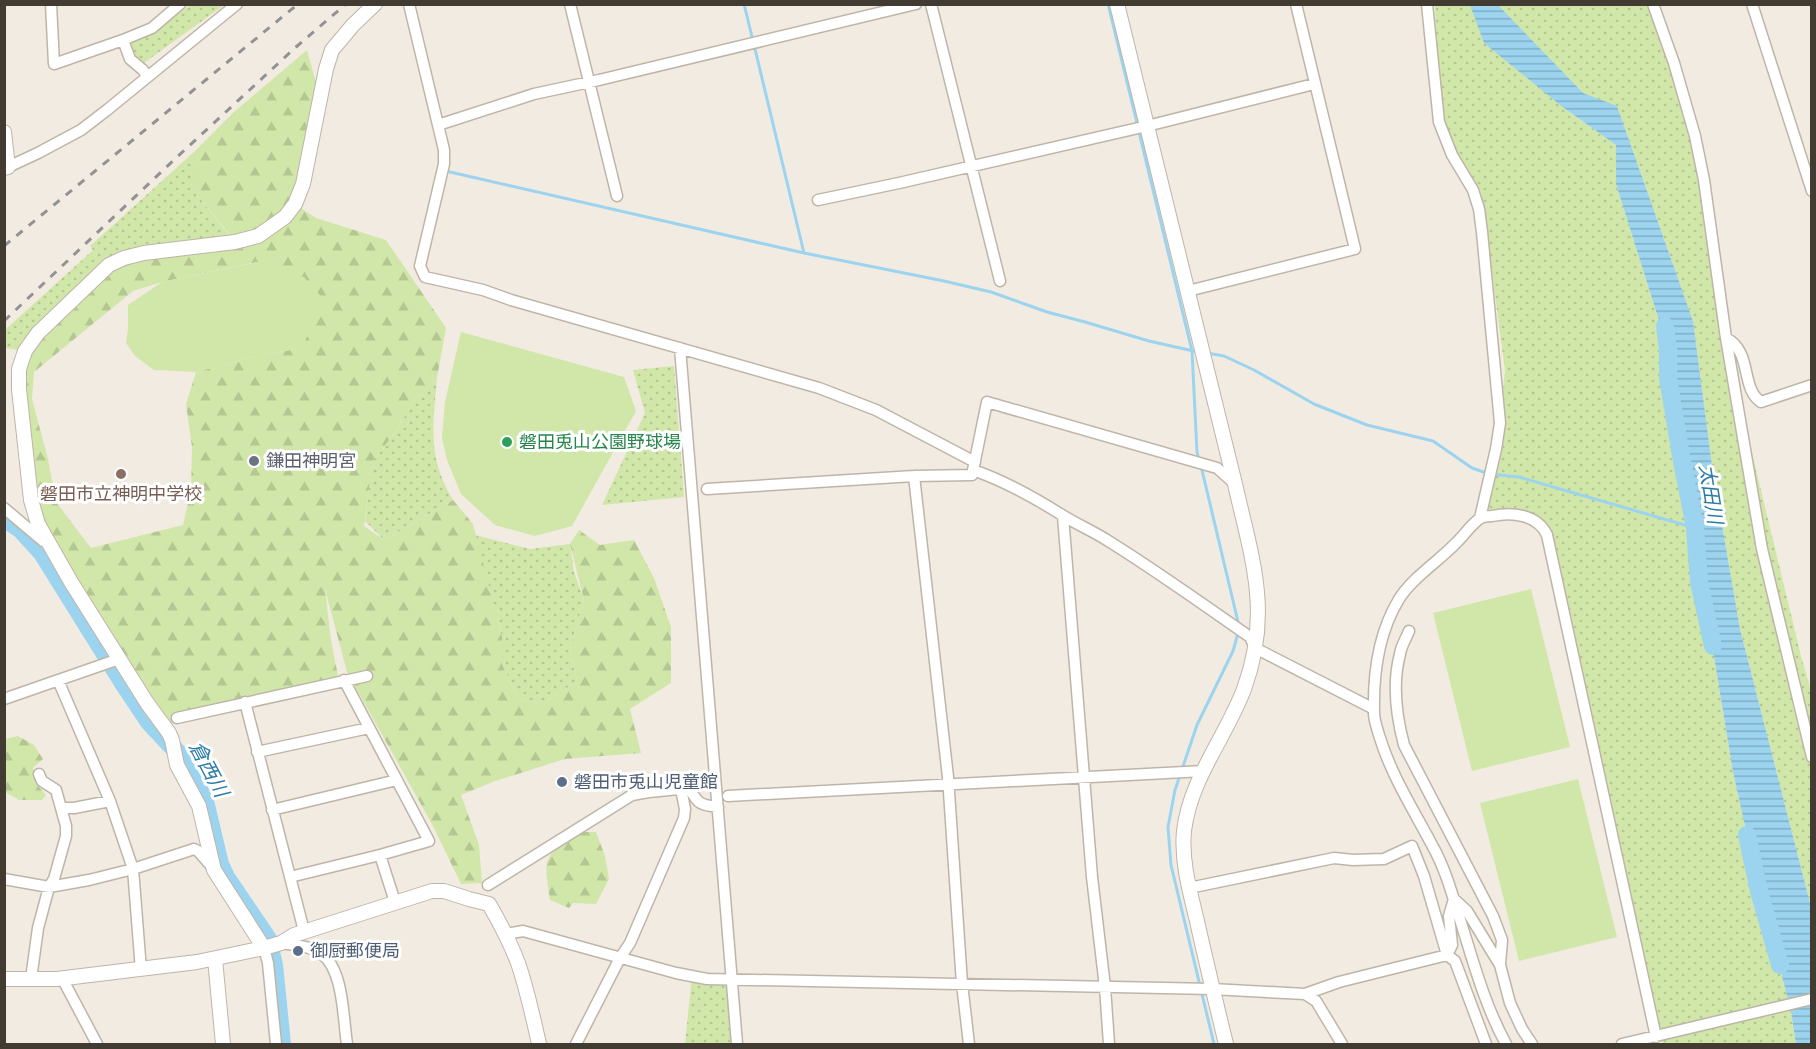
<svg xmlns="http://www.w3.org/2000/svg" width="1816" height="1049" font-family="Montserrat,'Noto Sans JP',sans-serif">
<defs>
<pattern id="grass-dots" width="8" height="8" patternUnits="userSpaceOnUse" patternTransform="scale(1.5)"><rect width="8" height="8" fill="#d0e7a9"/><path d="M2 2h.1M6 6h.1" fill="none" stroke="#b4c792" stroke-width="1.8" stroke-linecap="round"/></pattern>
<pattern id="forest-firs" width="22" height="20" patternUnits="userSpaceOnUse" patternTransform="scale(1.5)"><rect width="22" height="20" fill="#d0e7a9"/><path d="M5 1l3.5 6h-7zM16 11l3.5 6h-7z" fill="#b4c792"/></pattern>
<pattern id="water-rules" width="6" height="5" patternUnits="userSpaceOnUse" patternTransform="scale(1.5)"><rect width="6" height="5" fill="#9cd4f0"/><path d="M0 2.5h6" fill="none" stroke="#81adc3"/></pattern>
</defs>
<rect width="100%" height="100%" fill="#f1ebe2"/>
<path fill="url(#grass-dots)" d="M 190,5 L 224,5 L 144,63 L 133,54 L 130,42 L 153,33 Z
M 1435,5 L 1649,5 L 1697,148 L 1730,362 L 1802,660 L 1811,690 L 1811,907 L 1740,629 L 1713,473 L 1693,321 L 1617,106 L 1564,108 L 1616,145 L 1616,184 L 1668,349 L 1698,559 L 1733,772 L 1752,857 L 1791,1012 L 1796,1044 L 1663,1044 L 1629,914 L 1543,527 L 1482,507 L 1498,439 L 1505,370 L 1481,192 L 1439,122 Z
M 194,152 L 194,191 L 235,242 L 113,263 L 104,260 L 109,265 L 25,351 L 5,348 L 5,330 L 93,250 L 90,246 Z
M 674,366 L 684,497 L 602,505 L 645,413 L 633,370 Z
M 437,378 C 433,427 427,456 453,500 L 384,540 L 365,521 L 370,481 L 369,466 L 394,434 L 415,399 Z
M 475,535 L 530,549 L 570,544 L 574,572 L 584,600 L 570,649 L 577,681 L 541,705 L 517,697 L 502,664 L 502,637 Z
M 692,976 L 725,980 L 735,1044 L 685,1044 Z"/>
<path fill="url(#forest-firs)" fill-rule="evenodd" d="M 307,50 L 320,97 L 295,204 L 316,218 L 386,240 L 446,328 L 437,378 L 415,399 L 394,434 L 369,466 L 370,481 L 364,526 L 384,540 L 453,500 L 473,524 L 502,637 L 502,664 L 517,697 L 541,705 L 577,681 L 570,649 L 584,600 L 570,544 L 579,530 L 600,545 L 634,540 L 654,578 L 671,627 L 671,683 L 630,709 L 641,753 L 565,759 L 495,781 L 461,795 L 479,845 L 482,883 L 461,884 L 433,826 L 347,672 L 325,589 L 331,640 L 339,681 L 224,707 L 170,723 L 104,624 L 40,521 L 30,465 L 24,356 L 124,258 L 235,241 L 194,191 L 194,152 L 235,111 ZM 257,262 L 296,349 L 256,356 L 196,372 L 186,404 L 192,447 L 191,490 L 183,525 L 91,548 L 56,502 L 48,459 L 32,399 L 34,372 L 133,291 L 162,282 Z
M 18,736 L 34,745 L 43,759 L 33,768 L 39,787 L 46,795 L 42,800 L 19,800 L 5,792 L 5,739 Z
M 574,832 L 596,832 L 605,856 L 609,879 L 596,904 L 573,903 L 569,908 L 550,900 C 544,859 542,859 574,832 Z"/>
<path fill="#d0e7a9" d="M 258,262 L 304,277 L 324,300 L 304,343 L 296,349 L 256,356 L 196,372 L 154,370 L 135,356 L 126,343 L 128,329 L 128,305 L 162,282 Z
M 461,332 L 624,377 L 636,411 L 572,526 L 535,536 L 495,525 L 461,494 L 447,460 L 442,438 L 445,402 Z
M 1531,589 L 1570,747 L 1472,771 L 1433,613 Z
M 1578,779 L 1617,937 L 1519,961 L 1480,803 Z"/>
<path fill="url(#water-rules)" d="M 1470,5 L 1498,5 L 1583,93 L 1617,106 L 1693,321 L 1713,473 L 1740,629 L 1811,907 L 1811,1044 L 1796,1044 L 1791,1012 L 1752,857 L 1733,772 L 1698,559 L 1668,349 L 1616,184 L 1616,145 L 1564,108 L 1484,43 Z"/>
<g fill="none" stroke-linecap="round" stroke-linejoin="round">
<path stroke="#9cd4f0" stroke-width="3" d="M 744,4 L 753,41
M 1108,4 L 1137,123
M 755,49 L 804,253
M 1139,132 L 1192,351 L 1197,452 L 1199,460
M 450,172 L 804,253 L 944,281 L 991,292 L 1047,312 L 1085,322 L 1149,341 L 1198,352
M 1207,353 L 1224,356 L 1254,370 L 1314,404 L 1367,425 L 1433,441 L 1472,468 L 1489,474 L 1519,477 L 1695,528
M 1201,466 L 1239,626
M 1214,1044 L 1171,865 L 1168,827 L 1175,790 L 1197,725 L 1233,651 L 1238,633"/>
<path stroke="#9cd4f0" stroke-width="18" d="M 1665,326 L 1668,349 L 1668,378 L 1681,456 L 1695,528 L 1699,582 L 1713,646
M 4,518 L 21,530 L 42,553 L 123,683 L 149,722 L 181,756 L 205,801 L 220,864 L 226,877 L 268,939 L 274,965 L 282,1044
M 1747,835 L 1759,891 L 1780,965"/>
<g stroke="#bfb5a7" stroke-width="13">
<path id="minor" d="M 51,4 L 54,64 L 123,40 L 130,59 L 143,70 L 147,76
M 409,4 L 444,150 L 444,164 L 420,266 L 425,277 L 483,290 L 511,300 L 819,388 L 876,410 L 975,462
M 570,4 L 617,196
M 931,4 L 1000,281
M 1427,4 L 1439,122 L 1452,155 L 1473,190 L 1479,209 L 1482,232 L 1500,423 L 1496,449 L 1480,518
M 1653,4 L 1674,63 L 1695,136 L 1704,180 L 1726,338 L 1762,549 L 1812,757
M 1752,4 L 1812,191
M 123,40 L 152,28 L 180,4
M 438,125 L 534,94 L 599,80 L 916,4
M 8,167 L 38,153 L 81,130 L 107,110 L 237,4
M 818,200 L 899,183 L 1147,126 L 1314,84
M 1188,291 L 1355,249 L 1296,4
M 1726,338 C 1753,352 1740,388 1761,402 L 1812,385
M 680,348 L 737,1044
M 973,470 C 1005,481 1035,498 1062,515 C 1078,525 1095,532 1110,542 C 1158,572 1204,605 1250,637 L 1255,648 L 1374,709
M 914,476 L 948,777 L 962,984 L 969,1044
M 707,489 L 914,476 L 972,475 L 987,402 L 1217,468 L 1235,484
M 4,508 L 43,541 L 47,541
M 1063,516 L 1092,877 L 1105,987 L 1109,1044
M 1409,631 C 1406,639 1401,646 1400,654 C 1392,684 1396,715 1404,745 L 1493,916 L 1502,940 L 1500,964
M 58,680 L 110,801 L 133,869 L 141,970
M 4,699 L 119,659
M 245,702 L 304,931
M 177,718 L 367,676
M 257,752 L 369,728
M 728,796 L 1204,771
M 61,808 L 74,808 L 110,801
M 272,810 L 397,780
M 380,855 L 395,902
M 290,877 L 380,855 L 429,841 L 344,680
M 4,879 L 49,887 L 89,880 L 133,869 L 194,849 L 198,851 L 212,867
M 488,885 L 632,795 L 649,792 L 689,788 C 698,804 700,805 718,807
M 1189,888 L 1334,858 L 1353,860 L 1384,859 L 1412,846 L 1424,876 L 1447,955 L 1455,961 L 1486,1044
M 506,934 L 523,931 L 676,973 L 707,979 L 1212,989 L 1305,994 L 1316,1001 L 1342,1044
M 281,943 C 294,945 311,946 322,954 C 344,971 343,1019 347,1044
M 264,948 L 268,963 L 276,1044
M 62,978 L 97,1044
M 31,979 L 38,928 L 49,887 L 54,879 L 66,836 L 66,826 L 56,790 L 42,781 L 39,774
M 1305,994 L 1339,982 L 1447,955 L 1452,945 L 1449,916 L 1454,899 L 1467,911 L 1500,965 L 1510,1003 L 1522,1029 L 1532,1044
M 576,1044 L 620,958 L 630,943 L 684,818 L 685,809 L 681,789
M 1506,1044 C 1484,1004 1472,957 1458,913 C 1451,890 1444,866 1432,845 C 1413,809 1391,775 1379,735 C 1377,728 1374,720 1374,713 C 1373,675 1379,632 1399,599 C 1413,577 1439,561 1457,542 C 1464,535 1471,525 1479,519 C 1482,517 1488,516 1492,516 C 1512,512 1537,514 1547,535 L 1656,1037
M 1622,1044 L 1812,999"/>
</g>
<g stroke="#bfb5a7" stroke-width="16">
<path id="tertiary" d="M 1117,4 L 1235,484 C 1252,559 1272,613 1244,689 C 1226,737 1190,779 1184,831 C 1181,861 1190,892 1197,921 C 1206,962 1216,1003 1226,1044
M 4,132 L 8,167 L 4,168
M 264,948 L 214,870 L 199,806 L 177,765 L 172,740 L 169,733 L 147,703 L 71,582 L 38,524 L 31,500 L 19,389 L 19,369 L 25,351 L 38,333 L 109,265 L 124,258 L 144,253 L 235,242 L 258,236 L 285,217 L 295,204 L 303,184 L 326,69 L 332,50 L 353,25 L 375,4
M 215,959 L 223,1044
M 4,979 L 57,979 L 197,962 L 264,948 L 281,943 L 294,935 L 432,891 L 444,891 L 469,899 L 489,904 C 500,923 510,942 518,963 C 527,989 533,1017 539,1044"/>
</g>
<use href="#minor" stroke="#fff" stroke-width="10"/>
<use href="#tertiary" stroke="#fff" stroke-width="14"/>
<path stroke="#929292" stroke-width="3" stroke-dasharray="8 8" stroke-linecap="butt" d="M 4,246 L 298,4
M 4,321 L 176,158 L 296,47 L 346,4"/>
</g>
<circle fill="#2e9e5b" stroke="#fff" stroke-width="2" cx="507" cy="442" r="6"/>
<circle fill="#6b7280" stroke="#fff" stroke-width="2" cx="254" cy="461" r="6"/>
<circle fill="#8d6e63" stroke="#fff" stroke-width="2" cx="121" cy="474" r="6"/>
<g fill="#5c6f8a" stroke="#fff" stroke-width="2">
<circle cx="562" cy="782" r="6"/>
<circle cx="298" cy="951" r="6"/>
</g>
<g text-anchor="middle" stroke-width="6" stroke-linejoin="round" paint-order="stroke">
<g font-size="18" fill="#27864d" stroke="#fff" text-anchor="start">
<text x="519" y="448">磐田兎山公園野球場</text>
</g>
<g font-size="18" fill="#5b616d" stroke="#fff" text-anchor="start">
<text x="266" y="467">鎌田神明宮</text>
</g>
<g font-size="18" fill="#785e54" stroke="#fff">
<text x="121" y="500">磐田市立神明中学校</text>
</g>
<g font-size="18" fill="#4e5e75" stroke="#fff" text-anchor="start">
<text x="574" y="788">磐田市兎山児童館</text>
<text x="310" y="957">御厨郵便局</text>
</g>
<g font-size="20" font-style="italic" fill="#2b7ba6" stroke="#fff">
<text transform="translate(1711 494) rotate(81)" y="7">太田川</text>
<text transform="translate(209 769) rotate(62)" y="7">倉西川</text>
</g>
</g>
<rect width="1816" height="1049" fill="none" stroke="#423b32" stroke-width="12"/>
</svg>
